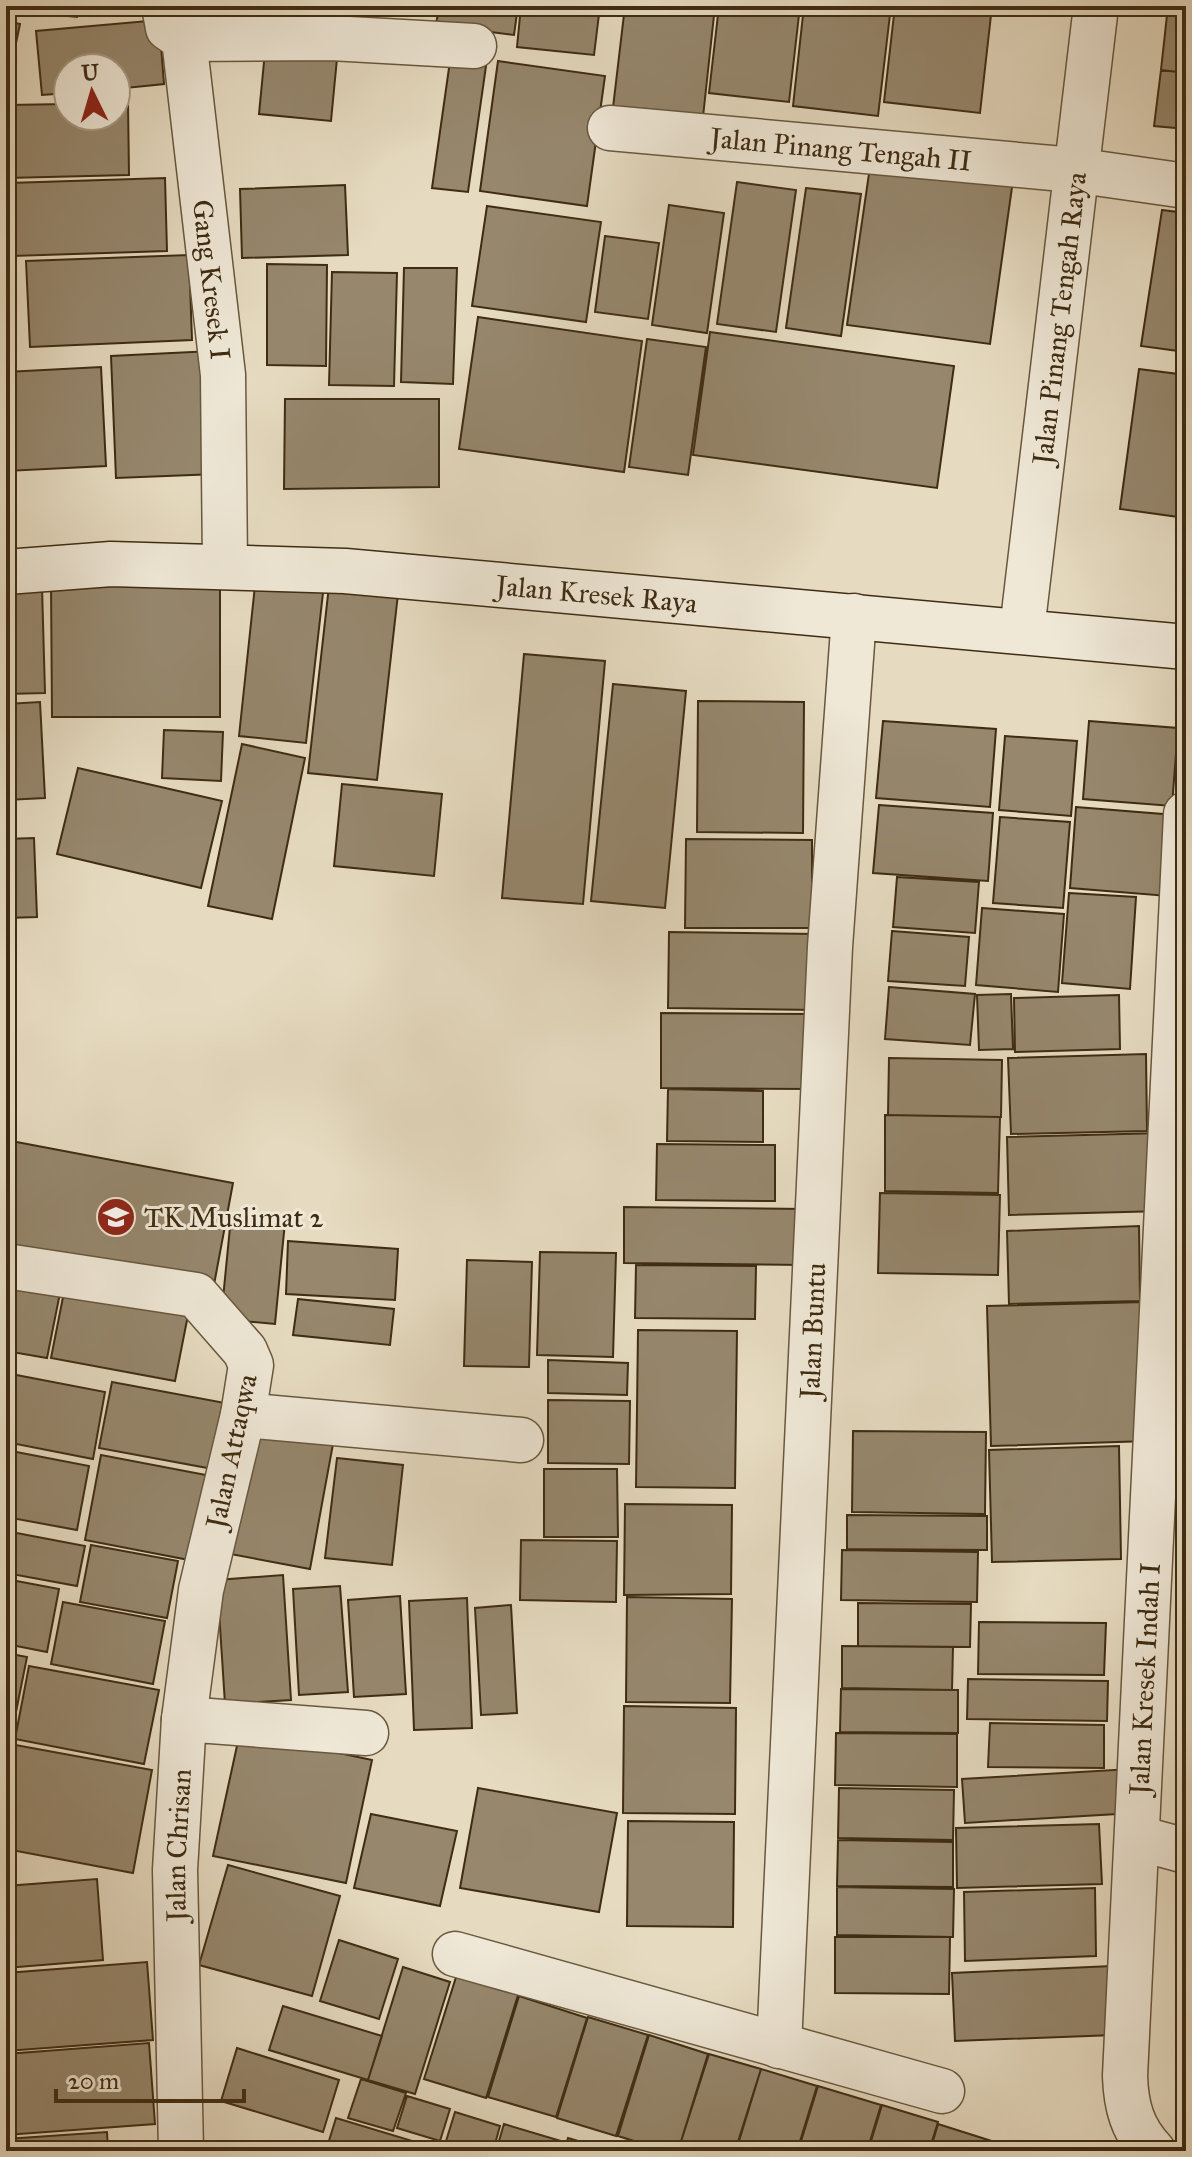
<svg xmlns="http://www.w3.org/2000/svg" width="1192" height="2157" font-family="'IM FELL Great Primer',serif">
<rect width="100%" height="100%" fill="#e6dbc1"/>
<filter id="stains"><feTurbulence type="fractalNoise" baseFrequency=".0025" numOctaves="4"/><feColorMatrix values="0 0 0 0 .2 0 0 0 0 .09 0 0 0 0 .02 0 0 0 .5 -.17"/></filter>
<radialGradient id="worn" r=".72"><stop offset=".6" stop-color="#630" stop-opacity="0"/><stop offset="1" stop-color="#630" stop-opacity=".3"/></radialGradient>
<path fill="#96876d" stroke="#3f2c12" stroke-width="2" d="M 16,6 L 78,6 L 77,17 L 16,11 Z
M 91,6 L 148,6 L 148,12 L 91,12 Z
M 347,6 L 435,6 L 433,16 Z
M 439,6 L 518,6 L 514,35 L 436,25 Z
M 521,6 L 600,6 L 594,55 L 517,47 Z
M 625,6 L 715,6 L 702,126 L 612,116 Z
M 719,6 L 800,6 L 789,102 L 709,93 Z
M 804,6 L 891,6 L 878,116 L 793,106 Z
M 895,6 L 992,6 L 980,113 L 884,102 Z
M 1168,6 L 1186,6 L 1186,73 L 1161,70 Z
M 159,20 L 164,84 L 116,89 L 116,68 L 68,68 L 68,93 L 42,95 L 36,31 Z
M 6,21 L 20,24 L 6,91 Z
M 266,41 L 338,48 L 331,121 L 259,114 Z
M 451,54 L 487,59 L 468,192 L 432,188 Z
M 498,61 L 605,76 L 587,206 L 480,191 Z
M 1161,70 L 1186,73 L 1186,129 L 1154,126 Z
M 116,102 L 128,102 L 129,175 L 6,178 L 6,105 L 68,104 L 68,116 L 116,116 Z
M 871,160 L 1013,180 L 990,344 L 847,325 Z
M 165,178 L 167,251 L 12,256 L 9,183 Z
M 737,182 L 796,190 L 776,332 L 717,324 Z
M 345,185 L 348,255 L 242,258 L 240,189 Z
M 806,188 L 861,194 L 841,336 L 786,328 Z
M 669,205 L 724,213 L 707,333 L 652,325 Z
M 487,206 L 601,222 L 586,322 L 472,306 Z
M 1162,210 L 1186,213 L 1186,352 L 1141,346 Z
M 605,236 L 659,243 L 648,319 L 595,312 Z
M 189,255 L 192,340 L 30,347 L 26,261 Z
M 267,264 L 327,265 L 326,366 L 267,365 Z
M 404,268 L 457,268 L 453,384 L 401,382 Z
M 332,272 L 397,273 L 394,386 L 329,385 Z
M 478,317 L 642,341 L 624,472 L 459,449 Z
M 710,332 L 954,366 L 937,488 L 693,455 Z
M 647,339 L 706,347 L 688,475 L 629,467 Z
M 212,351 L 217,474 L 116,478 L 111,356 Z
M 101,367 L 106,466 L 6,471 L 6,372 Z
M 1139,369 L 1186,375 L 1186,518 L 1120,509 Z
M 285,399 L 439,399 L 439,487 L 284,489 Z
M 256,576 L 324,584 L 306,743 L 239,736 Z
M 330,577 L 399,585 L 377,780 L 308,773 Z
M 51,584 L 220,584 L 220,717 L 52,717 Z
M 42,587 L 45,693 L 6,694 L 6,588 Z
M 524,654 L 605,661 L 583,904 L 502,898 Z
M 613,684 L 686,691 L 665,908 L 591,901 Z
M 698,701 L 804,702 L 803,833 L 697,832 Z
M 40,702 L 45,798 L 6,800 L 6,704 Z
M 883,721 L 996,729 L 990,807 L 876,798 Z
M 1089,721 L 1178,728 L 1172,806 L 1083,799 Z
M 164,730 L 223,732 L 221,781 L 162,778 Z
M 1005,736 L 1077,741 L 1071,816 L 999,810 Z
M 242,744 L 305,758 L 272,919 L 208,906 Z
M 78,768 L 222,801 L 201,888 L 57,854 Z
M 342,784 L 442,794 L 434,876 L 334,866 Z
M 879,805 L 993,813 L 988,881 L 873,873 Z
M 1076,807 L 1175,815 L 1168,896 L 1070,888 Z
M 1000,817 L 1070,822 L 1063,908 L 993,903 Z
M 34,838 L 37,917 L 6,918 L 6,839 Z
M 686,839 L 812,840 L 812,928 L 685,928 Z
M 897,877 L 979,882 L 975,933 L 893,927 Z
M 1069,893 L 1136,897 L 1130,989 L 1062,983 Z
M 982,908 L 1064,914 L 1058,992 L 976,985 Z
M 892,931 L 969,937 L 965,986 L 888,981 Z
M 669,932 L 816,934 L 816,1010 L 668,1008 Z
M 889,987 L 975,994 L 970,1045 L 885,1039 Z
M 1011,994 L 1013,1049 L 979,1050 L 977,995 Z
M 1119,995 L 1120,1049 L 1015,1052 L 1014,998 Z
M 661,1013 L 812,1014 L 811,1089 L 661,1088 Z
M 1146,1054 L 1147,1131 L 1011,1134 L 1008,1058 Z
M 889,1058 L 1002,1060 L 1001,1117 L 888,1115 Z
M 668,1089 L 763,1091 L 763,1142 L 667,1141 Z
M 885,1115 L 1000,1117 L 998,1193 L 885,1191 Z
M 1162,1133 L 1164,1211 L 1009,1215 L 1007,1137 Z
M 6,1140 L 233,1183 L 213,1290 L 6,1251 Z
M 657,1144 L 775,1145 L 775,1201 L 656,1200 Z
M 880,1193 L 1000,1195 L 998,1275 L 878,1273 Z
M 624,1207 L 805,1209 L 803,1265 L 624,1263 Z
M 231,1217 L 285,1222 L 275,1324 L 221,1319 Z
M 1139,1226 L 1140,1301 L 1009,1304 L 1007,1231 Z
M 288,1241 L 398,1249 L 395,1300 L 286,1294 Z
M 540,1252 L 616,1253 L 613,1357 L 537,1355 Z
M 467,1260 L 532,1262 L 529,1367 L 464,1366 Z
M 636,1265 L 756,1266 L 755,1319 L 635,1318 Z
M 6,1273 L 62,1283 L 47,1358 L 6,1351 Z
M 65,1287 L 189,1310 L 175,1381 L 51,1358 Z
M 298,1299 L 394,1309 L 390,1345 L 293,1335 Z
M 1145,1302 L 1148,1441 L 991,1446 L 987,1306 Z
M 638,1330 L 737,1331 L 735,1488 L 636,1487 Z
M 548,1360 L 628,1363 L 627,1395 L 548,1393 Z
M 6,1373 L 105,1392 L 93,1459 L 6,1442 Z
M 112,1382 L 225,1403 L 213,1469 L 99,1448 Z
M 548,1400 L 630,1401 L 629,1464 L 548,1463 Z
M 252,1417 L 335,1433 L 310,1569 L 225,1553 Z
M 853,1431 L 986,1432 L 985,1514 L 852,1512 Z
M 1119,1446 L 1121,1559 L 992,1562 L 989,1450 Z
M 6,1450 L 89,1466 L 77,1530 L 6,1517 Z
M 101,1455 L 206,1475 L 189,1560 L 85,1540 Z
M 337,1458 L 403,1465 L 392,1565 L 325,1558 Z
M 544,1469 L 617,1469 L 618,1537 L 544,1537 Z
M 625,1504 L 732,1505 L 731,1594 L 624,1595 Z
M 847,1515 L 987,1516 L 987,1550 L 847,1549 Z
M 6,1531 L 85,1546 L 77,1586 L 6,1573 Z
M 521,1540 L 617,1541 L 616,1602 L 520,1600 Z
M 91,1545 L 178,1561 L 167,1618 L 80,1602 Z
M 842,1550 L 978,1552 L 977,1602 L 841,1600 Z
M 283,1575 L 291,1700 L 225,1704 L 217,1580 Z
M 6,1579 L 59,1589 L 47,1652 L 6,1644 Z
M 340,1586 L 348,1692 L 299,1695 L 293,1589 Z
M 400,1596 L 406,1694 L 354,1697 L 348,1600 Z
M 627,1597 L 732,1599 L 730,1703 L 626,1702 Z
M 467,1598 L 472,1728 L 414,1730 L 409,1601 Z
M 63,1602 L 165,1621 L 153,1684 L 51,1664 Z
M 858,1603 L 971,1604 L 970,1647 L 858,1646 Z
M 511,1605 L 517,1713 L 481,1715 L 475,1608 Z
M 979,1622 L 1106,1623 L 1104,1675 L 978,1674 Z
M 842,1646 L 953,1647 L 952,1690 L 842,1688 Z
M 6,1653 L 27,1657 L 11,1737 L 6,1736 Z
M 29,1666 L 159,1690 L 144,1764 L 15,1739 Z
M 968,1679 L 1108,1681 L 1107,1721 L 967,1719 Z
M 841,1689 L 958,1690 L 958,1733 L 840,1732 Z
M 624,1706 L 736,1708 L 735,1814 L 623,1813 Z
M 990,1723 L 1104,1725 L 1104,1768 L 988,1767 Z
M 240,1732 L 372,1760 L 346,1883 L 213,1856 Z
M 836,1733 L 957,1734 L 957,1787 L 835,1785 Z
M 10,1744 L 152,1770 L 133,1873 L 6,1849 L 6,1765 Z
M 1131,1769 L 1134,1813 L 965,1823 L 962,1779 Z
M 478,1788 L 617,1813 L 599,1912 L 460,1888 Z
M 839,1788 L 954,1790 L 953,1840 L 838,1838 Z
M 371,1814 L 457,1831 L 440,1906 L 354,1888 Z
M 628,1821 L 734,1822 L 733,1927 L 627,1926 Z
M 1099,1824 L 1102,1884 L 957,1888 L 956,1828 Z
M 838,1840 L 953,1842 L 953,1887 L 837,1886 Z
M 228,1865 L 340,1896 L 312,1996 L 199,1965 Z
M 97,1879 L 103,1960 L 6,1968 L 6,1886 Z
M 837,1887 L 954,1889 L 953,1937 L 837,1935 Z
M 1095,1888 L 1096,1956 L 965,1961 L 964,1892 Z
M 835,1937 L 950,1937 L 949,1994 L 835,1993 Z
M 339,1940 L 398,1959 L 379,2019 L 320,2001 Z
M 147,1962 L 153,2040 L 6,2051 L 6,1973 Z
M 1112,1966 L 1114,2035 L 955,2041 L 952,1973 Z
M 403,1967 L 450,1982 L 415,2094 L 368,2080 Z
M 457,1974 L 519,1992 L 486,2098 L 424,2079 Z
M 519,1996 L 587,2018 L 556,2117 L 488,2097 Z
M 283,2006 L 382,2036 L 368,2080 L 269,2050 Z
M 588,2017 L 648,2035 L 616,2136 L 557,2118 Z
M 649,2035 L 708,2054 L 678,2151 L 666,2151 L 618,2136 Z
M 149,2043 L 155,2124 L 6,2135 L 6,2054 Z
M 237,2048 L 339,2080 L 323,2132 L 221,2101 Z
M 709,2054 L 761,2069 L 735,2151 L 678,2151 Z
M 761,2069 L 817,2086 L 797,2151 L 736,2151 Z
M 361,2079 L 406,2093 L 393,2131 L 348,2118 Z
M 818,2086 L 881,2105 L 867,2151 L 798,2151 Z
M 407,2096 L 450,2109 L 440,2141 L 397,2128 Z
M 882,2105 L 938,2122 L 929,2151 L 868,2151 Z
M 455,2112 L 500,2126 L 493,2151 L 443,2151 Z
M 336,2118 L 439,2149 L 438,2151 L 349,2151 L 328,2144 Z
M 504,2124 L 564,2142 L 561,2151 L 496,2151 Z
M 938,2124 L 1001,2144 L 999,2151 L 930,2151 Z
M 107,2132 L 108,2151 L 6,2151 L 6,2139 Z
M 568,2138 L 612,2151 L 564,2151 Z"/>
<g fill="none" stroke-linecap="round" stroke-linejoin="round">
<g stroke="#69583e" stroke-width="47">
<g id="street">
<path id="s1" d="M 164,6 L 168,28 L 184,39 L 223,375 L 225,565"/>
<path d="M 184,39 L 331,38 L 474,46"/>
<path id="s2" d="M 610,128 L 1074,170 L 1186,186"/>
<path id="s3" d="M 1022,630 L 1096,6"/>
<path d="M 6,1266 L 196,1295 L 245,1351 L 251,1365 L 243,1415 L 201,1590 L 184,1719"/>
<path d="M 243,1415 L 521,1440"/>
<path d="M 1138,1838 L 1186,1851"/>
<path d="M 455,1954 L 942,2091"/>
<path id="s4" d="M 779,2046 L 830,947 L 854,616"/>
<path id="s5" d="M 181,2151 L 175,1870 L 184,1719 L 366,1733"/>
<path id="s6" d="M 1153,2151 C 1132,2129 1126,2106 1125,2076 L 1186,814"/>
</g>
</g>
<g stroke="#3f2c12" stroke-width="47">
<g id="secondary">
<path id="s7" d="M 6,572 L 111,564 L 345,571 L 1186,647"/>
</g>
</g>
<use href="#street" stroke="#efe8d7" stroke-width="44"/>
<use href="#secondary" stroke="#efe8d7" stroke-width="44"/>
</g>
<defs>
<g id="school-disc" transform="scale(2)"><circle r="9.5" fill="#8f2418" stroke="#efe8d7"/><path d="M0-5L7-2L0 1L-7-2ZM-4 1L0 2.5L4 1V4Q0 6-4 4Z" fill="#fff"/></g>
</defs>
<g fill-rule="evenodd">
<use href="#school-disc" x="116" y="1217"/>
</g>
<g text-anchor="middle" stroke-width="6" stroke-linejoin="round" paint-order="stroke">
<g font-size="28" fill="#3f2c12" stroke="#efe8d7">
<text dy="10" stroke="none"><textPath href="#s2" startOffset="232">Jalan Pinang Tengah II</textPath></text>
<text dy="10" stroke="none"><textPath href="#s1" startOffset="284">Gang Kresek I</textPath></text>
<text dy="10" stroke="none"><textPath href="#s3" startOffset="314">Jalan Pinang Tengah Raya</textPath></text>
<text dy="10" stroke="none"><textPath href="#s7" startOffset="592">Jalan Kresek Raya</textPath></text>
<text dy="10" stroke="none"><textPath href="#s4" startOffset="716">Jalan Buntu</textPath></text>
<text transform="translate(231 1451) rotate(-78)" y="10">Jalan Attaqwa</text>
<text dy="10" stroke="none"><textPath href="#s6" startOffset="480">Jalan Kresek Indah I</textPath></text>
<text dy="10" stroke="none"><textPath href="#s5" startOffset="306">Jalan Chrisan</textPath></text>
</g>
<g font-size="28" fill="#3f2c12" stroke="#efe8d7" text-anchor="start">
<text x="144" y="1227">TK Muslimat 2</text>
</g>
</g>
<rect width="1192" height="2157" fill="none" stroke="#e6dbc1" stroke-width="32"/>
<rect x="8" y="8" width="1176" height="2141" fill="none" stroke="#3f2c12" stroke-width="4"/>
<rect x="16" y="16" width="1160" height="2125" fill="none" stroke="#3f2c12" stroke-width="2"/>
<g transform="translate(92 92) rotate(355)"><circle r="38" fill="#efe8d7" stroke="#a99d88" stroke-width="2"/>
<path d="M0-6L14 30L0 20L-14 30Z" fill="#8f2418"/>
<text y="-12" font-size="22" font-weight="bold" text-anchor="middle" fill="#3f2c12">U</text>
</g>
<path d="M56 2089v12h188v-12" fill="none" stroke="#3f2c12" stroke-width="4"/>
<text x="68" y="2089" font-size="24" fill="#3f2c12" stroke="#efe8d7" stroke-width="6" paint-order="stroke">20 m</text>
<rect width="100%" height="100%" filter="url(#stains)"/>
<rect width="100%" height="100%" fill="url(#worn)"/>
</svg>
